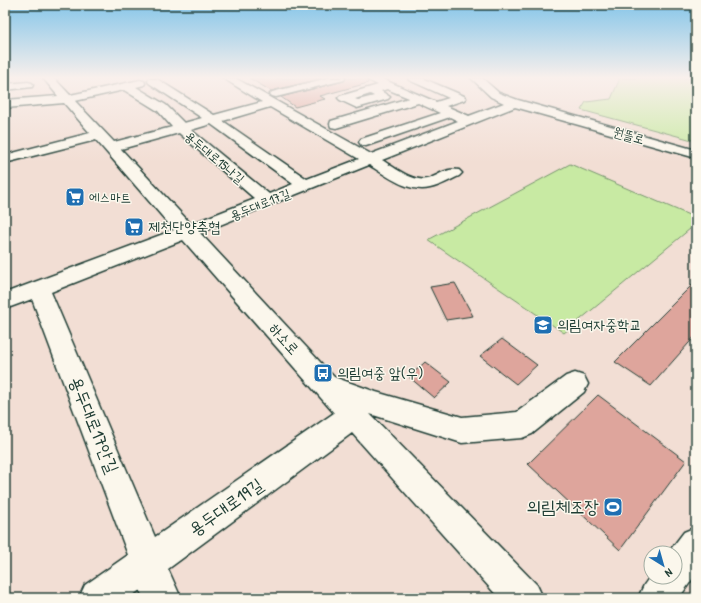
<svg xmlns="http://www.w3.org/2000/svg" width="701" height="603" font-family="'Patrick Hand','Poor Story',sans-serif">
<rect width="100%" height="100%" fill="#f2ded4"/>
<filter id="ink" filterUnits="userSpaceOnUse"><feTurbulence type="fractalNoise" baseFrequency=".025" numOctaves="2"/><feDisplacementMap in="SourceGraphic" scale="8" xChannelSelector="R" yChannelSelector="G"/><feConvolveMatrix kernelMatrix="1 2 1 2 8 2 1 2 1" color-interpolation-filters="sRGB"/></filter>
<g filter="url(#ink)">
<path fill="#c8eaa3" stroke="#74946c" d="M 620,78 L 696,78 L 696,141 L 581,110 L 586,102 L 611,99 Z
M 570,164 L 696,218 L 696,224 L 564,333 L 428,240 Z"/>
<path fill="#dea59c" stroke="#1f3d34" d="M 249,78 L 323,78 L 271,91 Z
M 346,78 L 366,78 L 368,83 L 320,96 L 325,99 L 295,107 L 281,97 L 344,81 Z
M 696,281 L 696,335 L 651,386 L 615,362 Z
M 455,283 L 473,316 L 446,320 L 430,287 Z
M 502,339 L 537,365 L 516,384 L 480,356 Z
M 425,362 L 451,382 L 434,398 L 409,377 Z
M 598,395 L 686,461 L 620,550 L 528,464 Z"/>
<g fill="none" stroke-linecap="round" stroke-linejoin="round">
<g stroke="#1f3d34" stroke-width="3">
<path id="minor" d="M 43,78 L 54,78 L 70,95 L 140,80 L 144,81 L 145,83 L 144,85 L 136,87 L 166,105 L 184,123 L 202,118 L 149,83 L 148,81 L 149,79 L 157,79 L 214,115 L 262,102 L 223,78 L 235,78 L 371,154 L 458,121 L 450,117 L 366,146 L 361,145 L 359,142 L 361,139 L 440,113 L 418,103 L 336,128 L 331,127 L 330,124 L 331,121 L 409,98 L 387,89 L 381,91 L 390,97 L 388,99 L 357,108 L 340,100 L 338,98 L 340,96 L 378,85 L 368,80 L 367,78 L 380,78 L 436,102 L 449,98 L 409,80 L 408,78 L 422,78 L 464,96 L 466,98 L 464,100 L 446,106 L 469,116 L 504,103 L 491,97 L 471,78 L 482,78 L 499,93 L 518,100 L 696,150 L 696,158 L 515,107 L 382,160 C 394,167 412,182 427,179 C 438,176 447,167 459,170 L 462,173 L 459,176 C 450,180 440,186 430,188 C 408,193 387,176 369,165 L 200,233 L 334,377 L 376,392 L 462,417 L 517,412 L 566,376 L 575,373 L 584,376 L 588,384 L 584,392 L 532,434 L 522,438 L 462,443 L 370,414 L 537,585 L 543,598 L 499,598 L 352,433 L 168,569 L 181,598 L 143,598 L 140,590 L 129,598 L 79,598 L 85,585 L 128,555 L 32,299 L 5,309 L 5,293 L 174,230 L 96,140 L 5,163 L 5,155 L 90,133 L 64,103 L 5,108 L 5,100 L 58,96 ZM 124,90 L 158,111 L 172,127 L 114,142 L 75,101 ZM 370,94 L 374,96 L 358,100 L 355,99 ZM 270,107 L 359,159 L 307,179 L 223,121 ZM 211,124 L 293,184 L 269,194 L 191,130 ZM 179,133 L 255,199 L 191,224 L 121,149 ZM 183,240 L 334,413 L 155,537 L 51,292 Z
M 328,78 L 345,78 L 344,80 L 276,97 L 272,96 L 270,94 L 272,92 Z
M 28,82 L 32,83 L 33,85 L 32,87 L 5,90 L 5,84 Z
M 696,527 L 696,574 L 679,598 L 638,598 L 644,585 L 651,575 L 651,577 L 675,577 L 675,553 L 668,553 L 684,532 Z"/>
</g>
<use href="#minor" fill="#fbf7ec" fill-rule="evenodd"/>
</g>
</g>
<linearGradient id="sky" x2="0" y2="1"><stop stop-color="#84c5e9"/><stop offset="0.48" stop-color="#f9f0ec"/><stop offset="1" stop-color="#f9f0ec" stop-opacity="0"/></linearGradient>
<rect width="701" height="162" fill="url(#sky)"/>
<defs>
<g id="supermarket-square" transform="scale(1)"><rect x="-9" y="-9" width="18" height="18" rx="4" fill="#1f6fb2" stroke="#fbf7ec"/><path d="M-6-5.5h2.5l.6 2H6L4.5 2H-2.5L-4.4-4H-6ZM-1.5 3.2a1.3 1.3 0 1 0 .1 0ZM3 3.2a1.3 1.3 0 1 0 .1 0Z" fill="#fff"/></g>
<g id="school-square" transform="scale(1)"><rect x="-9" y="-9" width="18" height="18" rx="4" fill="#1f6fb2" stroke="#fbf7ec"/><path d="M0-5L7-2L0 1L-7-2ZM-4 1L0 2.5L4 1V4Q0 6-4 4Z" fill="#fff"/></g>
<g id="bus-square" transform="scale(1)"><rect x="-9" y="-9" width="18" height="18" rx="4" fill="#1f6fb2" stroke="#fbf7ec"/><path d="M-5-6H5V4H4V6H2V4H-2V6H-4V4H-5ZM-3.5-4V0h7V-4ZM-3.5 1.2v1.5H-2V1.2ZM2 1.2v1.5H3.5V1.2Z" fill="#fff"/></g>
<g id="stadium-square" transform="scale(1)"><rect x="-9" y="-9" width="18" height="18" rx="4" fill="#1f6fb2" stroke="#fbf7ec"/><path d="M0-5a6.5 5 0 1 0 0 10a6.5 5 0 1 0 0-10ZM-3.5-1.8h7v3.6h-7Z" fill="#fff"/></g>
</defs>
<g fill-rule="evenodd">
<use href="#supermarket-square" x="75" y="197"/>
<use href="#supermarket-square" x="134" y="227"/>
<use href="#school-square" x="543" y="325"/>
<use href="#bus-square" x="323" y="373"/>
<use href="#stadium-square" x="613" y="507"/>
</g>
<g text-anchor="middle" stroke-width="3" stroke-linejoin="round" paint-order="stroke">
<g font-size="13" fill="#1f3d34" stroke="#fbf7ec">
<text transform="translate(629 135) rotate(16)" y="5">원뜰로</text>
<text transform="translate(215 157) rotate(40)" y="5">용두대로15나길</text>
<text transform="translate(260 204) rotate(-22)" y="5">용두대로17길</text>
</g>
<g font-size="13" fill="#1f3d34" stroke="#fbf7ec" text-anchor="start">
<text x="89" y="202">에스마트</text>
</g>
<g font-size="15" fill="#1f3d34" stroke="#fbf7ec" text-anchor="start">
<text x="148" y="232">제천단양축협</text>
<text x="557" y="330">의림여자중학교</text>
<text x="337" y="378">의림여중 앞(우)</text>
</g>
<g font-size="15" fill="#1f3d34" stroke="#fbf7ec">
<text transform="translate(284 339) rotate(48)" y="5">하소로</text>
</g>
<g font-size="18" fill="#1f3d34" stroke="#fbf7ec">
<text transform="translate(94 425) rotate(68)" y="6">용두대로17안길</text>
<text transform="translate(226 507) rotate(-35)" y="6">용두대로19길</text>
</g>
<g font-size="18" fill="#1f3d34" stroke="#fbf7ec" text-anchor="end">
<text x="599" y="513">의림체조장</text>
</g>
</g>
<rect width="701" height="603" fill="none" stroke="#fbf7ec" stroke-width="20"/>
<rect x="10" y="10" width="681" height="583" fill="none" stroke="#1f3d34" stroke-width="1.5" filter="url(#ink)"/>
<g transform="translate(663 565) rotate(143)"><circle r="19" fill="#fbf7ec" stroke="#a3ada2"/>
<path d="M0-3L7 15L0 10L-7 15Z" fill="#1f6fb2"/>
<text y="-6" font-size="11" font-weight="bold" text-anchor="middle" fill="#1f3d34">N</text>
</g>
</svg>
